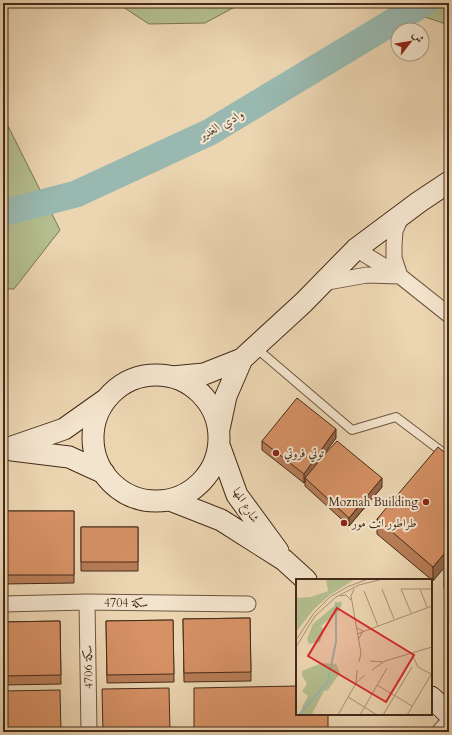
<svg xmlns="http://www.w3.org/2000/svg" width="452" height="735" font-family="Cardo,Amiri,serif">
<rect width="100%" height="100%" fill="#ecd6b2"/>
<filter id="stains"><feTurbulence type="fractalNoise" baseFrequency=".005" numOctaves="4"/><feColorMatrix values="0 0 0 0 .2 0 0 0 0 .09 0 0 0 0 .02 0 0 0 .5 -.17"/></filter>
<radialGradient id="worn" r=".72"><stop offset=".6" stop-color="#630" stop-opacity="0"/><stop offset="1" stop-color="#630" stop-opacity=".3"/></radialGradient>
<path fill="#b4be8f" stroke="#7c7454" d="M 117,3 L 242,3 L 205,23 L 149,24 Z
M 383,3 L 449,3 L 449,25 Z
M 3,122 L 8,126 L 60,230 L 14,289 L 3,289 Z"/>
<g fill="none" stroke-linecap="round" stroke-linejoin="round">
<path stroke="#99b9b0" stroke-width="27" d="M 3,213 L 76,194 L 210,132 L 424,3"/>
<g stroke="#6f553f" stroke-width="10">
<path id="lane" d="M 255,347 L 352,430 L 396,417 L 449,457"/>
</g>
<g stroke="#6f553f" stroke-width="17">
<path id="street" d="M 356,249 L 400,276 L 449,315
M 322,283 L 367,275 L 400,276 L 394,258 L 394,245 L 395,231 L 402,215
M 87,602 L 89,732
M 3,604 L 87,602 L 248,604
M 439,732 L 449,721"/>
</g>
<g stroke="#452a19" stroke-width="23">
<path id="secondary" d="M93 438a63 63 0 1 1 126 0a63 63 0 1 1-126 0Z
M 172,377 L 204,374 L 242,359 L 303,303 L 356,249 L 419,202 L 449,182
M 219,429 L 226,396 L 242,359
M 219,445 L 237,495 L 278,551
M 6,449 L 64,429 L 105,400
M 12,450 L 69,457 L 104,473
M 170,500 L 221,520 L 284,560 L 306,580
M 431,697 L 449,714"/>
</g>
<use href="#lane" stroke="#f3e4cd" stroke-width="8"/>
<use href="#street" stroke="#f3e4cd" stroke-width="15"/>
<use href="#secondary" stroke="#f3e4cd" stroke-width="21"/>
</g>
<path fill="#b87d57" stroke="#452a19" d="M 336,438 L 321,458 L 382,487 L 349,526 L 305,486 L 305,481 L 304,483 L 262,450 L 262,441 Z
M 449,456 L 433,581 L 377,534 L 377,519 Z
M 3,511 L 74,511 L 74,583 L 3,584 Z
M 81,527 L 138,527 L 138,571 L 81,571 Z
M 449,564 L 449,592 L 444,588 L 444,570 Z
M 250,618 L 251,681 L 184,682 L 183,619 Z
M 173,620 L 174,682 L 107,683 L 106,621 Z
M 60,621 L 61,684 L 3,685 L 3,622 Z"/>
<path fill="#966647" stroke="#452a19" d="M 336,429 L 336,438 L 306,479 L 305,478 L 305,481 L 304,483 L 304,474 Z
M 382,478 L 382,487 L 349,526 L 349,518 Z
M 449,548 L 449,562 L 433,581 L 433,567 Z"/>
<path fill="#d69165" stroke="#452a19" d="M 297,398 L 336,429 L 304,474 L 262,441 Z
M 337,441 L 382,478 L 349,518 L 305,478 L 325,454 Z
M 438,447 L 449,456 L 449,548 L 433,567 L 377,519 Z
M 3,511 L 74,511 L 74,575 L 3,575 Z
M 81,527 L 138,527 L 138,562 L 81,562 Z
M 449,564 L 449,574 L 444,570 Z
M 250,618 L 251,672 L 184,673 L 183,619 Z
M 173,620 L 174,674 L 107,675 L 106,621 Z
M 60,621 L 61,675 L 3,676 L 3,622 Z
M 297,686 L 297,714 L 328,714 L 328,732 L 194,732 L 194,688 Z
M 169,688 L 170,732 L 103,732 L 102,689 Z
M 60,690 L 61,732 L 3,732 L 3,691 Z"/>
<g fill="#8f2418" stroke="#f3e4cd" stroke-width="1.5">
<circle cx="276" cy="453" r="4"/>
<circle cx="426" cy="502" r="4"/>
<circle cx="344" cy="523" r="4"/>
</g>
<g text-anchor="middle" stroke-width="4" stroke-linejoin="round" paint-order="stroke">
<g font-size="12" fill="#452a19" stroke="#f3e4cd" text-anchor="start">
<text x="284" y="457">توتي فروتي</text>
<text x="418" y="506" text-anchor="end">Moznah Building</text>
<text x="352" y="527">طراطور انت مور</text>
</g>
<g font-size="12" fill="#452a19" stroke="#f3e4cd">
<text transform="translate(246 505) rotate(58)" y="4">شارع المها</text>
<text x="126" y="607">سكة 4704</text>
<text transform="translate(88 667) rotate(-91)" y="4">4706 سكة</text>
</g>
<g font-size="13" font-style="italic" fill="#564737" stroke="#f3e4cd">
<text transform="translate(221 124) rotate(-29)" y="5">وادي الغدير</text>
</g>
</g>
<g transform="translate(296 579)">
<rect width="136" height="136" fill="#ecd6b2"/>
<path d="M 30,0 L 59,0 L 34,16 L 18,30 L 0,53 L 0,19 L 15,18 L 32,12 ZM 44,22 L 46,24 L 44,31 L 25,47 L 28,51 L 24,63 L 13,65 L 11,60 L 17,45 ZM 26,84 L 40,85 L 44,94 L 32,111 L 28,112 L 16,135 L 6,136 L 6,128 L 12,117 L 6,112 L 11,105 L 6,96 L 6,92 Z" fill="#b4be8f"/>
<path fill="none" stroke="#99b9b0" stroke-width="2" d="M 3,136 L 32,102 L 40,63 L 40,23"/>
<path fill="none" stroke="#a99175" stroke-width="1" d="M 58,10 L 55,17 L 65,74 L 63,83M 86,10 L 98,40M 124,10 L 131,28M 68,12 L 82,47M 44,17 L 50,16 L 55,21M 115,34 L 105,10 L 136,10M 61,49 L 67,52 L 62,61M 61,55 L 136,27M 0,61 L 18,34 L 34,18 L 51,8 L 72,0M 0,68 L 19,37 L 40,18 L 63,6 L 87,0M 116,75 L 122,88 L 135,95M 74,82 L 87,83M 76,91 L 89,82 L 136,68M 60,104 L 61,91M 81,106 L 116,127M 52,118 L 81,136M 42,136 L 60,104 L 69,96M 64,136 L 91,89M 87,136 L 116,88M 111,136 L 136,94"/>
<path fill="#d62828" fill-opacity="0.15" stroke="#d62828" stroke-width="2" d="M 41,29 L 118,76 L 90,123 L 12,77 Z"/>
<rect width="136" height="136" fill="none" stroke="#452a19" stroke-width="2"/>
</g>
<rect width="452" height="735" fill="none" stroke="#ecd6b2" stroke-width="16"/>
<rect x="4" y="4" width="444" height="727" fill="none" stroke="#452a19" stroke-width="2"/>
<rect x="8" y="8" width="436" height="719" fill="none" stroke="#452a19"/>
<g transform="translate(410 42) rotate(59)"><circle r="19" fill="#f3e4cd" stroke="#ad9a85"/>
<path d="M0-3L7 15L0 10L-7 15Z" fill="#8f2418"/>
<text y="-6" font-size="11" font-weight="bold" text-anchor="middle" fill="#452a19">ش</text>
</g>
<rect width="100%" height="100%" filter="url(#stains)"/>
<rect width="100%" height="100%" fill="url(#worn)"/>
</svg>
